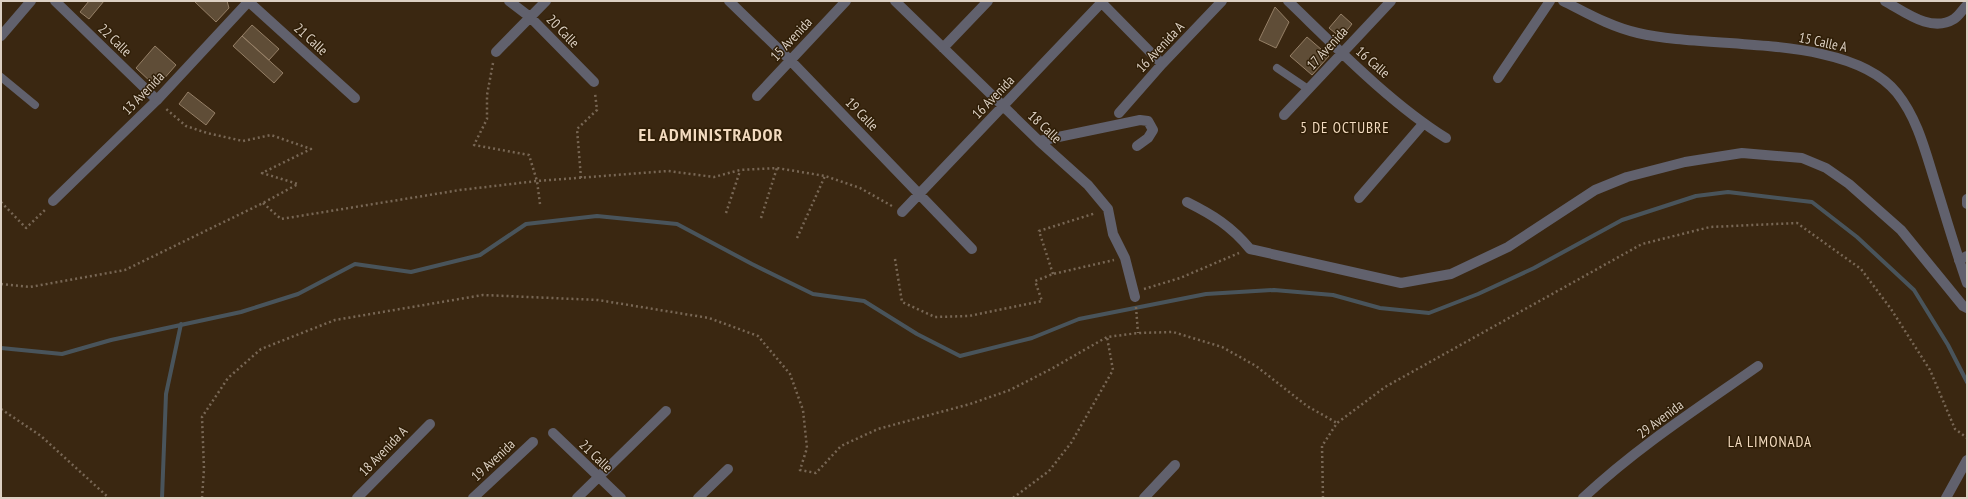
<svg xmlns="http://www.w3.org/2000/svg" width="1968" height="499" font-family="'PT Sans Narrow',sans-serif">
<rect width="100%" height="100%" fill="#3a2711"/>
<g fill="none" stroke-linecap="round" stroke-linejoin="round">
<path stroke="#49545b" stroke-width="4" d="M 1,348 L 62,354 L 111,340 L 241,312 L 298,294 L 355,264 L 411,272 L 480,255 L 526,224 L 597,216 L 677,224 L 752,264 L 813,294 L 864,301 L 917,334 L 960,356 L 1032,338 L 1079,319 L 1206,294 L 1274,290 L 1333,295 L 1380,308 L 1429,313 L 1478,294 L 1534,268 L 1622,220 L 1696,196 L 1728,192 L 1812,202 L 1857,237 L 1914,290 L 1948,345 L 1967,382
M 162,498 L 166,394 L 181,324"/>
</g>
<path fill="#5f4d37" stroke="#957f66" d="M 89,1 L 104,1 L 89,19 L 80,12 Z
M 194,1 L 227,1 L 229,8 L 216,22 Z
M 1275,7 L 1289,22 L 1276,48 L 1259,40 Z
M 1341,14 L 1352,24 L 1341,38 L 1329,28 Z
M 252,25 L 279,49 L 269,60 L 242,36 Z
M 242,36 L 283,73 L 274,83 L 233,46 Z
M 1307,37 L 1329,56 L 1312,75 L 1290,56 Z
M 155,46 L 176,65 L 162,81 L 153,84 L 136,68 Z
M 188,92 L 215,113 L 206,125 L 179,104 Z"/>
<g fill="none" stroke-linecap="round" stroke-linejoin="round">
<path stroke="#786755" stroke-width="2.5" stroke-dasharray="2 3" stroke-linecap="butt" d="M 493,63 L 487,95 L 487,119 L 474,145 L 529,155 L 537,181 L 540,204
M 581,178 L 577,129 L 597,110 L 595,93
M 1,202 L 26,228 L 46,209
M 263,203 L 281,219 L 460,190 L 537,181 L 668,171 L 714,177 L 740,170 L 777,168 L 825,176 L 860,188 L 892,206
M 726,213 L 740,171
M 761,218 L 777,168
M 797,238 L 825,176
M 895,259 L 902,302 L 935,317 L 969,316 L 1042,301 L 1035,281 L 1053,274 L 1114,260
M 1053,274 L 1039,231 L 1096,213
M 1,284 L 30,287 L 125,270 L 263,203 L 298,184 L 262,173 L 311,149 L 271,135 L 243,141 L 207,133 L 186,126 L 165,108
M 1144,289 L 1180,278 L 1239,253
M 1136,307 L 1138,333
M 1,409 L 41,436 L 109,498
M 202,498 L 204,469 L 202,417 L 228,378 L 261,349 L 335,320 L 483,295 L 598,300 L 709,318 L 758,336 L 790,374 L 803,410 L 807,448 L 800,470 L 816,473 L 841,446 L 878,429 L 970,404 L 1010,390 L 1051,369 L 1107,337 L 1138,333 L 1173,332 L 1222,347 L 1256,366 L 1307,406 L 1337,423
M 1013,498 L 1049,471 L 1071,443 L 1113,370 L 1107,337
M 1323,498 L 1322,446 L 1337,423 L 1385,387 L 1642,244 L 1710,227 L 1797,223 L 1861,269 L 1891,309 L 1930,370 L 1955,429 L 1967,438"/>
<path stroke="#61616d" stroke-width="8" d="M 1277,68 L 1308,89
M 1,77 L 35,105"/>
<path stroke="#61616d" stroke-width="10" d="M 509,1 L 530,17 L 594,82
M 729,1 L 790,60 L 972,249
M 895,1 L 1039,141 L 1088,185 L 1108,209 L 1113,234 L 1125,258 L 1135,297
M 1100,1 L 1162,64
M 1288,1 C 1336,47 1390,103 1446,138
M 1885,1 C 1905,12 1931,33 1954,19 C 1959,16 1963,9 1967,5
M 249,2 L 355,98
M 1,36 L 31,1
M 943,48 L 988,1
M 496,52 L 546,1
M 1498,78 L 1550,1
M 757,96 L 846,1
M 1119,113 L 1162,64 L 1222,1
M 1284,115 L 1391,1
M 1039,141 L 1140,120 L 1148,121 L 1153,130 L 1148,138 L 1137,146
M 1359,198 L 1423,124
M 1967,199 L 1967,204
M 53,201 L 157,100
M 1187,202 C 1213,215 1231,226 1250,249 L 1401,283 L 1451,274 L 1508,247 L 1595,190 L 1627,177 L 1685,162 L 1742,153 L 1802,158 L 1826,168 L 1849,184 L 1901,230 L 1963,306 L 1967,308
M 902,212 L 1103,1
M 1959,260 L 1967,256
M 553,433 L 621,498
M 357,498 L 430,424
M 473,498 L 533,442
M 577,498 L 666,411
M 698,498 L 728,469
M 1144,498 L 1175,465
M 1583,498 C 1636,448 1698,408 1758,366
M 1946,498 L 1967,460"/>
<path stroke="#61616d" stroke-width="10" d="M 55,1 L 157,100 L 249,1
M 1563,1 C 1587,13 1611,27 1638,33 C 1709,50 1849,33 1897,93 C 1917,118 1925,150 1934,179 C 1945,214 1955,249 1967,283"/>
</g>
<g text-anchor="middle" stroke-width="3" stroke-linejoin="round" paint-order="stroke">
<g font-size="14" fill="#dcd0c3" stroke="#2f1e07">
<text transform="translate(563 31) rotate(46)" y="5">20 Calle</text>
<text transform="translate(311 39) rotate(42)" y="5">21 Calle</text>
<text transform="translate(791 39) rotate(-47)" y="5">15 Avenida</text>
<text transform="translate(115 40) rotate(44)" y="5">22 Calle</text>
<text transform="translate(1823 42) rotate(12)" y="5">15 Calle A</text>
<text transform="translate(1160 47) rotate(-47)" y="5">16 Avenida A</text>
<text transform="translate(1327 48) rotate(-47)" y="5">17 Avenida</text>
<text transform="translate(1373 62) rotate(41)" y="5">16 Calle</text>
<text transform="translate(143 93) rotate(-46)" y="5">13 Avenida</text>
<text transform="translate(993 97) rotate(-46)" y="5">16 Avenida</text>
<text transform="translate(862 114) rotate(46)" y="5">19 Calle</text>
<text transform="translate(1045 127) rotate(43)" y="5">18 Calle</text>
<text transform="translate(1660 419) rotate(-37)" y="5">29 Avenida</text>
<text transform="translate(383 451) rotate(-46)" y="5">18 Avenida A</text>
<text transform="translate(596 456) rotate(44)" y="5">21 Calle</text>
<text transform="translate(493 460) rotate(-43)" y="5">19 Avenida</text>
</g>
<g font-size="15" letter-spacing="1" fill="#f2dabf" stroke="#2f1e07">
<text x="1345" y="133">5 DE OCTUBRE</text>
<text x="1770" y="447">LA LIMONADA</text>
</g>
<g font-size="18" font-weight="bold" letter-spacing="1" fill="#f2dabf" stroke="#2f1e07">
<text x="711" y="141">EL ADMINISTRADOR</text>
</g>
</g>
<rect width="1968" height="499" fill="none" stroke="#dcd0c3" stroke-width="4"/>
</svg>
